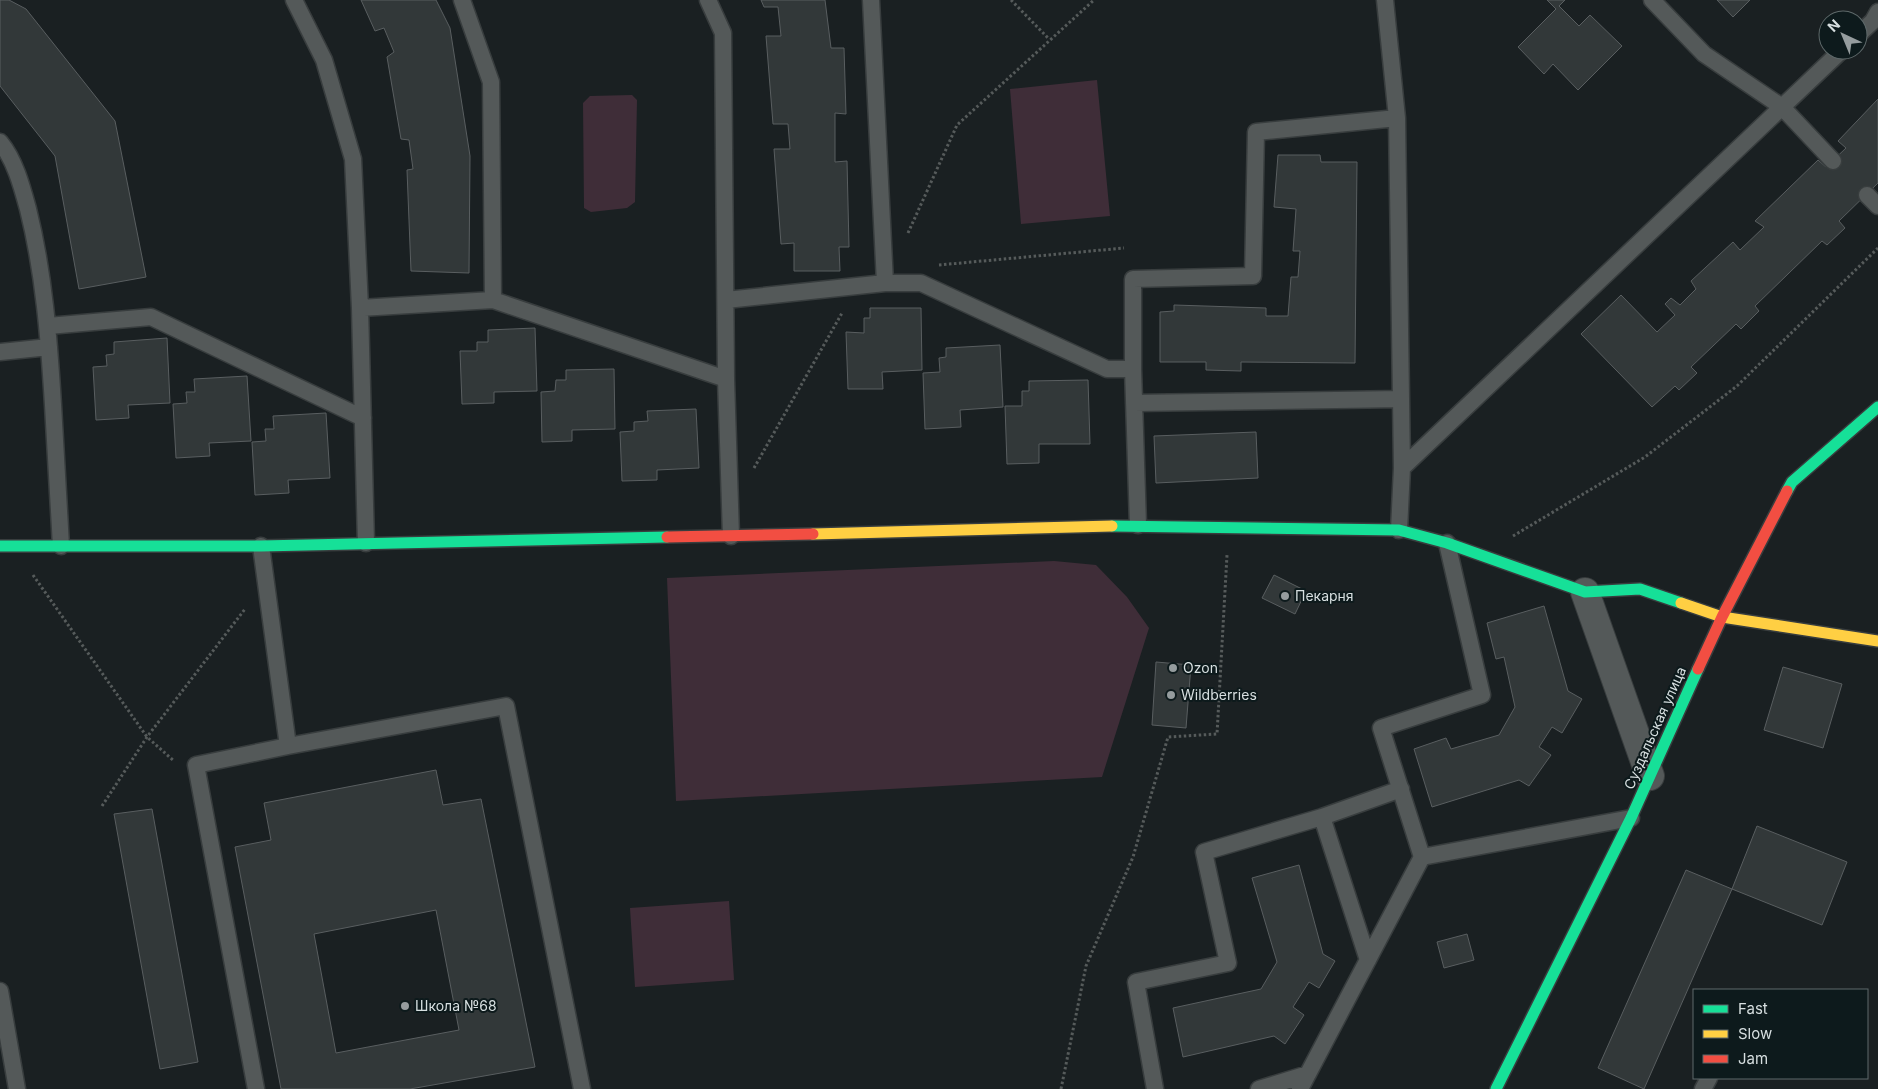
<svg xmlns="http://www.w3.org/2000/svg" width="1878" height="1089" font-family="Inter,sans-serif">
<rect width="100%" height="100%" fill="#1a2022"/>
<path fill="#3f2d38" d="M 1097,80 L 1110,216 L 1021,224 L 1010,89 Z
M 632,95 L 637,100 L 635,202 L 627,208 L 591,212 L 584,208 L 583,103 L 590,96 Z
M 1054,561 L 1096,565 L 1127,597 L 1149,628 L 1102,777 L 676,801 L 667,578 Z
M 729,901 L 734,980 L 635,987 L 630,908 Z"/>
<path fill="#323839" stroke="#595e60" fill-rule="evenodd" d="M 0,0 L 9,0 L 26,9 L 115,121 L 146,277 L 79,289 L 55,156 L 0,86 Z
M 361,0 L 436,0 L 450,28 L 470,156 L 469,273 L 411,271 L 407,170 L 413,169 L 409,140 L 401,139 L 387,57 L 394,52 L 384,28 L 375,31 Z
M 761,0 L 825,0 L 831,48 L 844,48 L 846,114 L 835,113 L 835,162 L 847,161 L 849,247 L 839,247 L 840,271 L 794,271 L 794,243 L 781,244 L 774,149 L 790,149 L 788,124 L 773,124 L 766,36 L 781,36 L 778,7 L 764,7 Z
M 1547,0 L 1565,0 L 1559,6 L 1579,26 L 1590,15 L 1622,46 L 1578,90 L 1553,64 L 1544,74 L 1518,47 L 1556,9 Z
M 1717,0 L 1750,0 L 1733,17 Z
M 1878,99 L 1878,183 L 1839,221 L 1845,228 L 1827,245 L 1822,241 L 1755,306 L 1759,311 L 1741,329 L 1736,324 L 1691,367 L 1697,373 L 1679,390 L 1675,386 L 1652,407 L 1581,334 L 1621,295 L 1657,332 L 1675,315 L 1665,304 L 1671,298 L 1680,305 L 1696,289 L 1691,281 L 1733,242 L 1740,250 L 1764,227 L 1755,221 L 1818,160 L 1826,167 L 1846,148 L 1838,141 Z
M 1278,155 L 1320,155 L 1321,162 L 1357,162 L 1355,363 L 1241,362 L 1241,371 L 1206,370 L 1206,362 L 1160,362 L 1160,312 L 1174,311 L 1174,305 L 1266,308 L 1266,316 L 1288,316 L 1291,277 L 1298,277 L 1300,251 L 1293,251 L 1296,209 L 1274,207 Z
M 870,308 L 921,308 L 922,370 L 882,372 L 883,389 L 848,389 L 846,332 L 864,333 L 864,318 L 870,318 Z
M 535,328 L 537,391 L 494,392 L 494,403 L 462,404 L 460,351 L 477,351 L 477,342 L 488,342 L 488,330 Z
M 167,338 L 170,403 L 128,405 L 129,418 L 96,420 L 93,367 L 107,366 L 106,355 L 114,354 L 114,342 Z
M 1000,345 L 1003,407 L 960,410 L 961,427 L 925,429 L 923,373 L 940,372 L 939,358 L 946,357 L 946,348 Z
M 614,369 L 615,429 L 572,430 L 572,441 L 542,442 L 541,392 L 555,391 L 556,380 L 566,380 L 566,370 Z
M 247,376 L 251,441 L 209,443 L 210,456 L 176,458 L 173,404 L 187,403 L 186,392 L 195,392 L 194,379 Z
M 1088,380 L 1090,444 L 1039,444 L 1039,463 L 1007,464 L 1005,406 L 1022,406 L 1022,391 L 1029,391 L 1029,381 Z
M 696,409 L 699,468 L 657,470 L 657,480 L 622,481 L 620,432 L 634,431 L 634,422 L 648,421 L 647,411 Z
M 326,413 L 330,478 L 288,480 L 289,493 L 255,495 L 252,442 L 266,441 L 265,429 L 274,429 L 273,416 Z
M 1256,432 L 1258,478 L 1156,483 L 1154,436 Z
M 1274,575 L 1306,591 L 1295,614 L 1262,598 Z
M 1544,606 L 1568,691 L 1582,699 L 1562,733 L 1552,727 L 1539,747 L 1551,755 L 1529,786 L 1519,780 L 1432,807 L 1414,749 L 1446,738 L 1451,749 L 1499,735 L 1515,707 L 1504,657 L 1496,659 L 1487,623 Z
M 1156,662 L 1191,665 L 1186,728 L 1152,725 Z
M 1783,667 L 1842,684 L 1823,748 L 1764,730 Z
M 436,770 L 443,805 L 481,799 L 535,1067 L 410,1089 L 281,1089 L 235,847 L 271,840 L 264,803 ZM 436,910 L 459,1030 L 336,1053 L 314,934 Z
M 152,809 L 198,1062 L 160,1069 L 114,814 Z
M 1757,826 L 1847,862 L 1822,925 L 1732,889 Z
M 1299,865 L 1323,954 L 1335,961 L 1319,988 L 1309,982 L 1293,1007 L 1304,1015 L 1285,1044 L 1274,1036 L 1183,1057 L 1173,1008 L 1261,989 L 1277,962 L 1252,878 Z
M 1686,870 L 1732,889 L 1644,1089 L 1598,1068 Z
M 1467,934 L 1474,960 L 1444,968 L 1437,942 Z"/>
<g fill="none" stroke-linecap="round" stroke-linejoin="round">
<g stroke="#383d3e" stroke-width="19">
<path id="lane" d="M 294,0 L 324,60 L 353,159 L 360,308 L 366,543
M 462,0 L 491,82 L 493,300
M 708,0 L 723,33 L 726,379 L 731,536
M 871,0 L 885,283 L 921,283 L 1107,369 L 1133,369 L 1138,525
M 1385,0 L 1397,118 L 1402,468 L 1399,530
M 1652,0 L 1704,54 L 1782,107 L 1833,161
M 1858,35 L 1873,21 L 1878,12
M 0,142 C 15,160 22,187 28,209 C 44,273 49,339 53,405 C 56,452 58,499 61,546
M 1867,195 L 1878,206
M 726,300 L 885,283
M 360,308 L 493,300 L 726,379
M 48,326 L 151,317 L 363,418
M 0,352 L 49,347
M 1133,369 L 1133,279 L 1253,276 L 1256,132 L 1397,118
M 1134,403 L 1401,399
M 1402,468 L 1842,50
M 288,746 L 506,706 L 582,1089
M 1322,817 L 1368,960
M 1422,857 L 1631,818
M 0,991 L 17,1089
M 256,1089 L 196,765 L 288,746 L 261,546
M 1155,1089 L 1136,982 L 1228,963 L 1204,852 L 1322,817 L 1401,789
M 1259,1089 L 1308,1074
M 1300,1089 L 1422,857 L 1381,728 L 1482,695 L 1447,543
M 1703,1089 L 1709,1078"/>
</g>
<g stroke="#383d3e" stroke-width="30">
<path id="street" d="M 1585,592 L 1650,776"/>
</g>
<g stroke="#383d3e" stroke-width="14">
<path id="fast" d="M 1787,491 L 1792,482 L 1878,407
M 1112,526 L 1399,530 L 1447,543 L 1585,592 L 1640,589 L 1681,603
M 0,546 L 261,546 L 667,537
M 1496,1089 L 1631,818 L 1698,669"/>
</g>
<g stroke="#383d3e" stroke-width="14">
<path id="slow" d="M 813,534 L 1112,526
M 1681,603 L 1722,617 L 1878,641"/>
</g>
<g stroke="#383d3e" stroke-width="14">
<path id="jam" d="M 667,537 L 813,534
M 1698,669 L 1722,617 L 1787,491"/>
</g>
<path stroke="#565b5b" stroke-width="3" stroke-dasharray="2.5 2.5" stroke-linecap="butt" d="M 1011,0 L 1049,39
M 908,233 L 957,125 L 1094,0
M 939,265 L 1124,248
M 754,468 L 842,313
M 1513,536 L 1645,457 L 1737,386 L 1878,248
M 33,575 L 147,737 L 174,761
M 102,806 L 147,737 L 245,609
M 1061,1089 L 1086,966 L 1133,857 L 1168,737 L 1217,734 L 1227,555"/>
<use href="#lane" stroke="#545959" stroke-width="16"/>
<use href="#street" stroke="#545959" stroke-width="28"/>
<use href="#fast" stroke="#16e098" stroke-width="11"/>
<use href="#slow" stroke="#ffcf43" stroke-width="11"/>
<use href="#jam" stroke="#f24e42" stroke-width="11"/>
</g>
<g fill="#959c9e" stroke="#0d1a1c" stroke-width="2">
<circle cx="1285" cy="596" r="5"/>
<circle cx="1173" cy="668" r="5"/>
<circle cx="1171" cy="695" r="5"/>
<circle cx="405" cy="1006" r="5"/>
</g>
<g text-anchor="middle" stroke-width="4" stroke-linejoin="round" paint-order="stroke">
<g font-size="14" fill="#d7dfe0" stroke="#0d1a1c" text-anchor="start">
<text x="1295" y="601">Пекарня</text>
<text x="1183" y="673">Ozon</text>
<text x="1181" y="700">Wildberries</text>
<text x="415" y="1011">Школа №68</text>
</g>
<g font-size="14" fill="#d7dfe0" stroke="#0d1a1c">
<text transform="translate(1655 728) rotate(-66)" y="5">Суздальская улица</text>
</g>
</g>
<rect x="1693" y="989" width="175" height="90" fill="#0d1a1c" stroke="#5e696a"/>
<rect x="1703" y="1005" width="25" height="8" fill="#16e098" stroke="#5e696a"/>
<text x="1738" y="1014" font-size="15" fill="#d7dfe0">Fast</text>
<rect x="1703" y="1030" width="25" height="8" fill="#ffcf43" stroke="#5e696a"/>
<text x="1738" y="1039" font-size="15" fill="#d7dfe0">Slow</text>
<rect x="1703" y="1055" width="25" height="8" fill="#f24e42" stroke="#5e696a"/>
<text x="1738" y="1064" font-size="15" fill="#d7dfe0">Jam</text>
<g transform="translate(1843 35) rotate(316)"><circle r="24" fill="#0d1a1c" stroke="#5e696a"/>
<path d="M0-4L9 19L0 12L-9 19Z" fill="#959c9e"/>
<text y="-8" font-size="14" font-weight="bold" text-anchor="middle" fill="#d7dfe0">N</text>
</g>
</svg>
